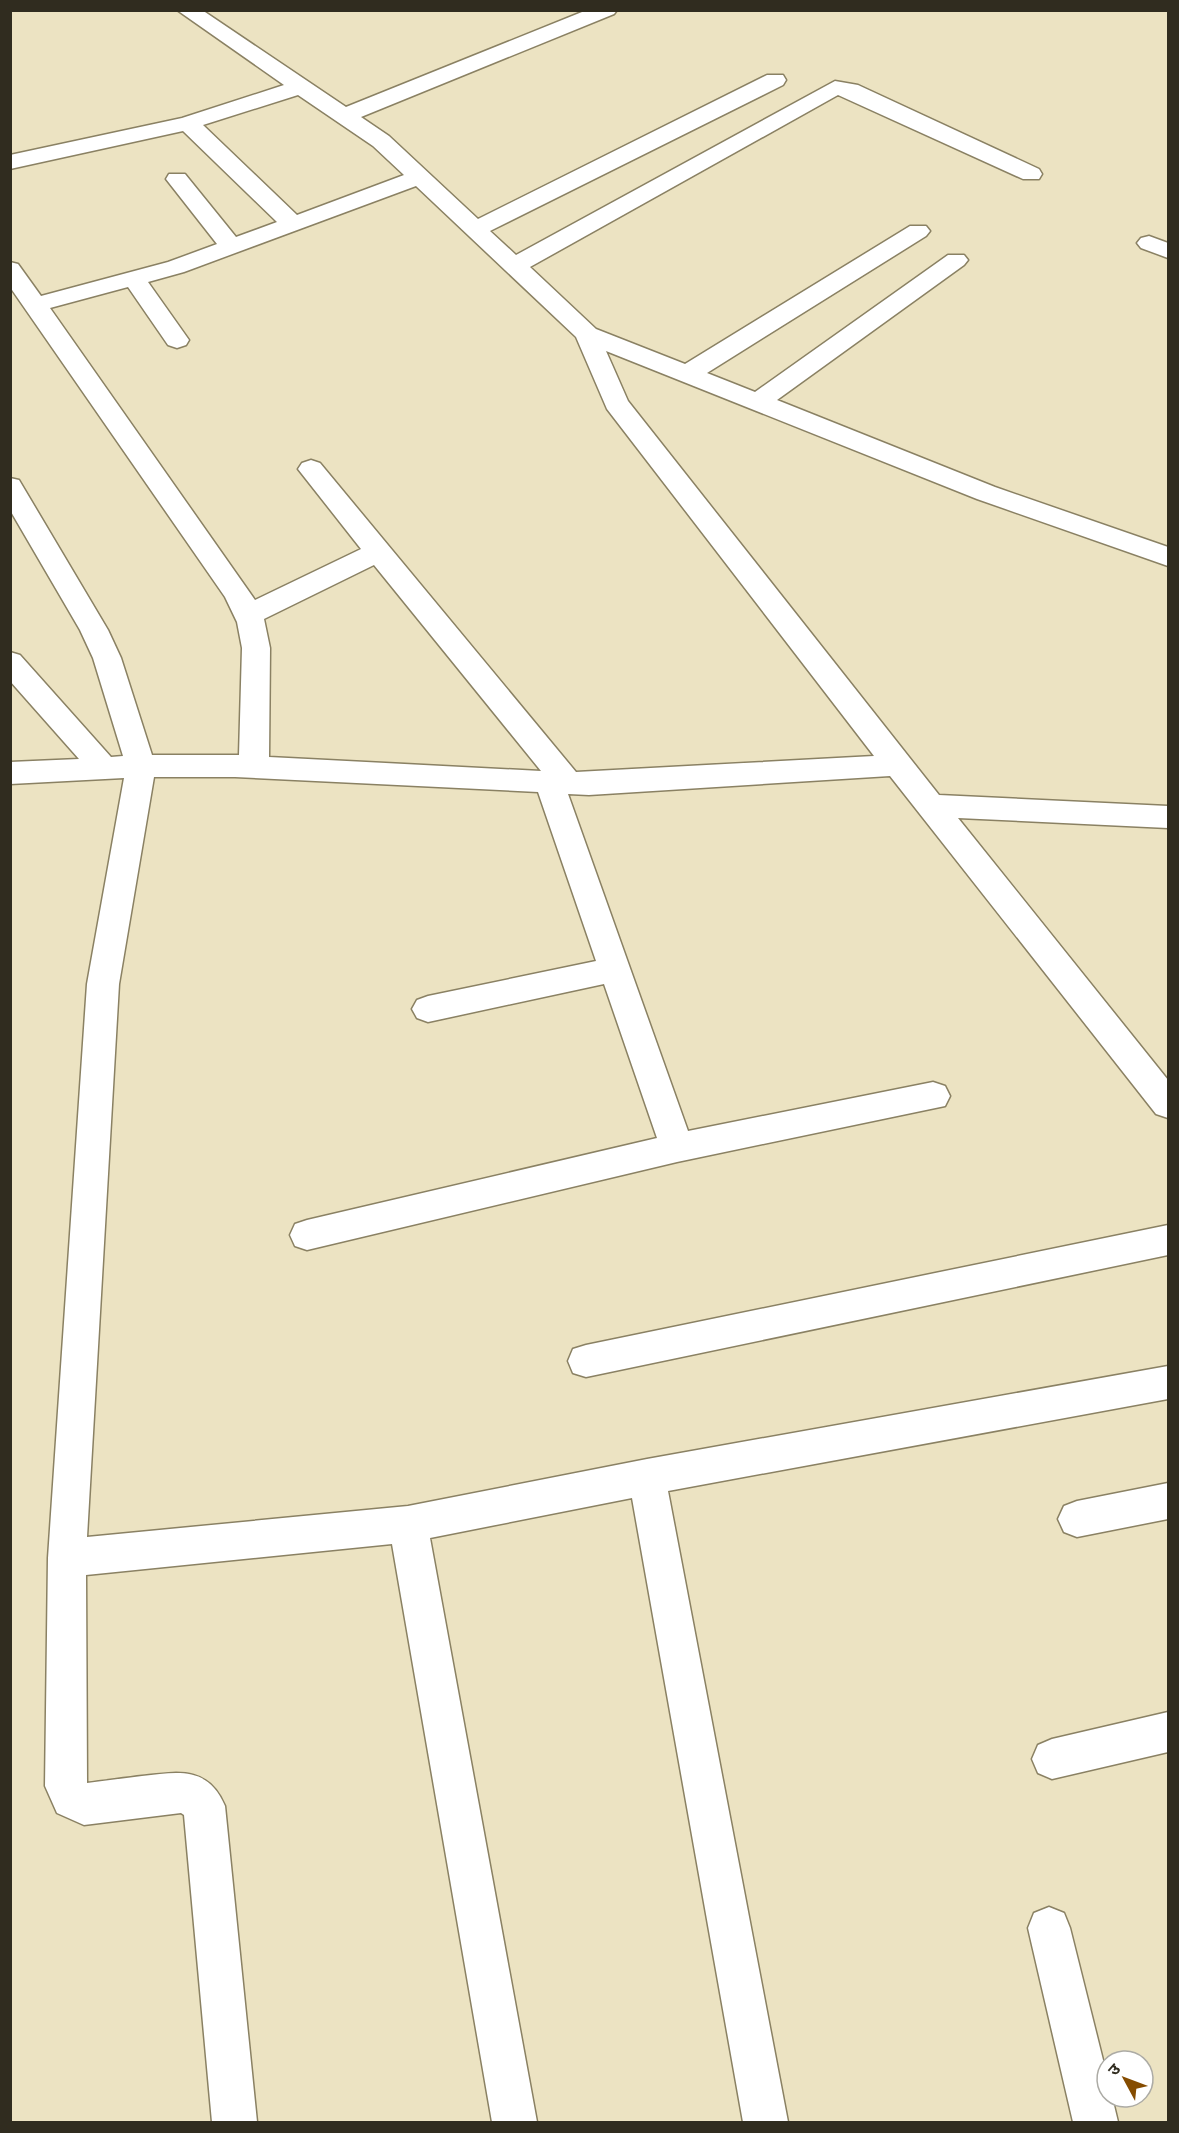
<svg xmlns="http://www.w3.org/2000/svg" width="1179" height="2133" font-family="'IBM Plex Sans','Noto Sans Devanagari',sans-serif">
<rect width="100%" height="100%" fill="#ece3c2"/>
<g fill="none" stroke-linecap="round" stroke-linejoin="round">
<g stroke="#8a8163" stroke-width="3">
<path id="minor" d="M 177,10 L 202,10 L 346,107 L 587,10 L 617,10 L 614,14 L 361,117 L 389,136 L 478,219 L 767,75 L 783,75 L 786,80 L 783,85 L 490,231 L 516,255 L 835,81 L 858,85 L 1039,169 L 1042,174 L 1039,179 L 1023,179 L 838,95 L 530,267 L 596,329 L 685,364 L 910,226 L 926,226 L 930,231 L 926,236 L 707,373 L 755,392 L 948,255 L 964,255 L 968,260 L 964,265 L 777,400 L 995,487 L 1168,547 L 1168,566 L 977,499 L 606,351 L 628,401 L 939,795 L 1168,806 L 1168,828 L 958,818 L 1168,1080 L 1168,1118 L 1156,1114 L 890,776 L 589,795 L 568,794 L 688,1131 L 933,1082 L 945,1086 L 950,1096 L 945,1106 L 677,1162 L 307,1250 L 295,1246 L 290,1235 L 295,1224 L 307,1220 L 657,1138 L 604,984 L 428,1022 L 417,1018 L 412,1009 L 417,1000 L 428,996 L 596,961 L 538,792 L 235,777 L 154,777 L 119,984 L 87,1537 L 408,1506 L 647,1459 L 1168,1366 L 1168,1399 L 668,1491 L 788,2122 L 743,2122 L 632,1498 L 430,1538 L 537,2122 L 492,2122 L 392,1544 L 86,1575 L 87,1783 C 105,1781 124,1778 142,1776 C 179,1772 208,1766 225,1806 L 257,2122 L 212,2122 L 184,1815 L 181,1813 L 84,1825 L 57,1813 L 45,1786 L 48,1558 L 87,984 L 124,778 L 10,784 L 10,762 L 79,759 L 10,681 L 10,652 L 20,655 L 111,757 L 123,756 L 93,658 L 80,630 L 10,510 L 10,478 L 19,480 L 108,630 L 121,658 L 152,755 L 239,755 L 242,648 L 237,622 L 225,597 L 10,287 L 10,262 L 18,264 L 41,296 L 168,262 L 217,244 L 166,179 L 169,174 L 185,174 L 236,237 L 277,222 L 183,131 L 10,169 L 10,155 L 182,118 L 284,85 ZM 298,95 L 373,146 L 404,175 L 297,215 L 203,125 ZM 416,186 L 576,337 L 607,409 L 874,756 L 576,772 L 320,463 L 311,460 L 302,463 L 298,469 L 361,549 L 255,600 L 50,308 L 128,287 L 168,345 L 177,348 L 186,345 L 189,340 L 148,282 L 184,272 ZM 374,565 L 541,771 L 269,757 L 270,648 L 264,619 Z
M 1149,236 L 1168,243 L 1168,258 L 1141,248 L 1137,243 L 1141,238 Z
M 1168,1225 L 1168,1255 L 586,1377 L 573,1373 L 568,1361 L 573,1349 L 586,1345 Z
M 1168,1483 L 1168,1519 L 1077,1537 L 1064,1532 L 1058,1519 L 1064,1506 L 1077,1501 Z
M 1168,1712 L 1168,1752 L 1052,1779 L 1038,1773 L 1032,1759 L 1038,1745 L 1052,1739 Z
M 1049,1907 L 1064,1913 L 1070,1928 L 1107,2076 L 1107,2097 L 1112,2097 L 1118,2122 L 1073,2122 L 1028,1928 L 1034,1913 Z"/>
</g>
<use href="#minor" fill="#fff" fill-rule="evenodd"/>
</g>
<rect width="1179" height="2133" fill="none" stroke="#302c1f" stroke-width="24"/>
<g transform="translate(1125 2079) rotate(311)"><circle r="28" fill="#ffffff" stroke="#acaba5" stroke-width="1.5"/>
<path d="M0-4.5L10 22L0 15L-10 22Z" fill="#854c00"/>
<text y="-9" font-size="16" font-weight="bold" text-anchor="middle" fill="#302c1f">उ</text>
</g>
</svg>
